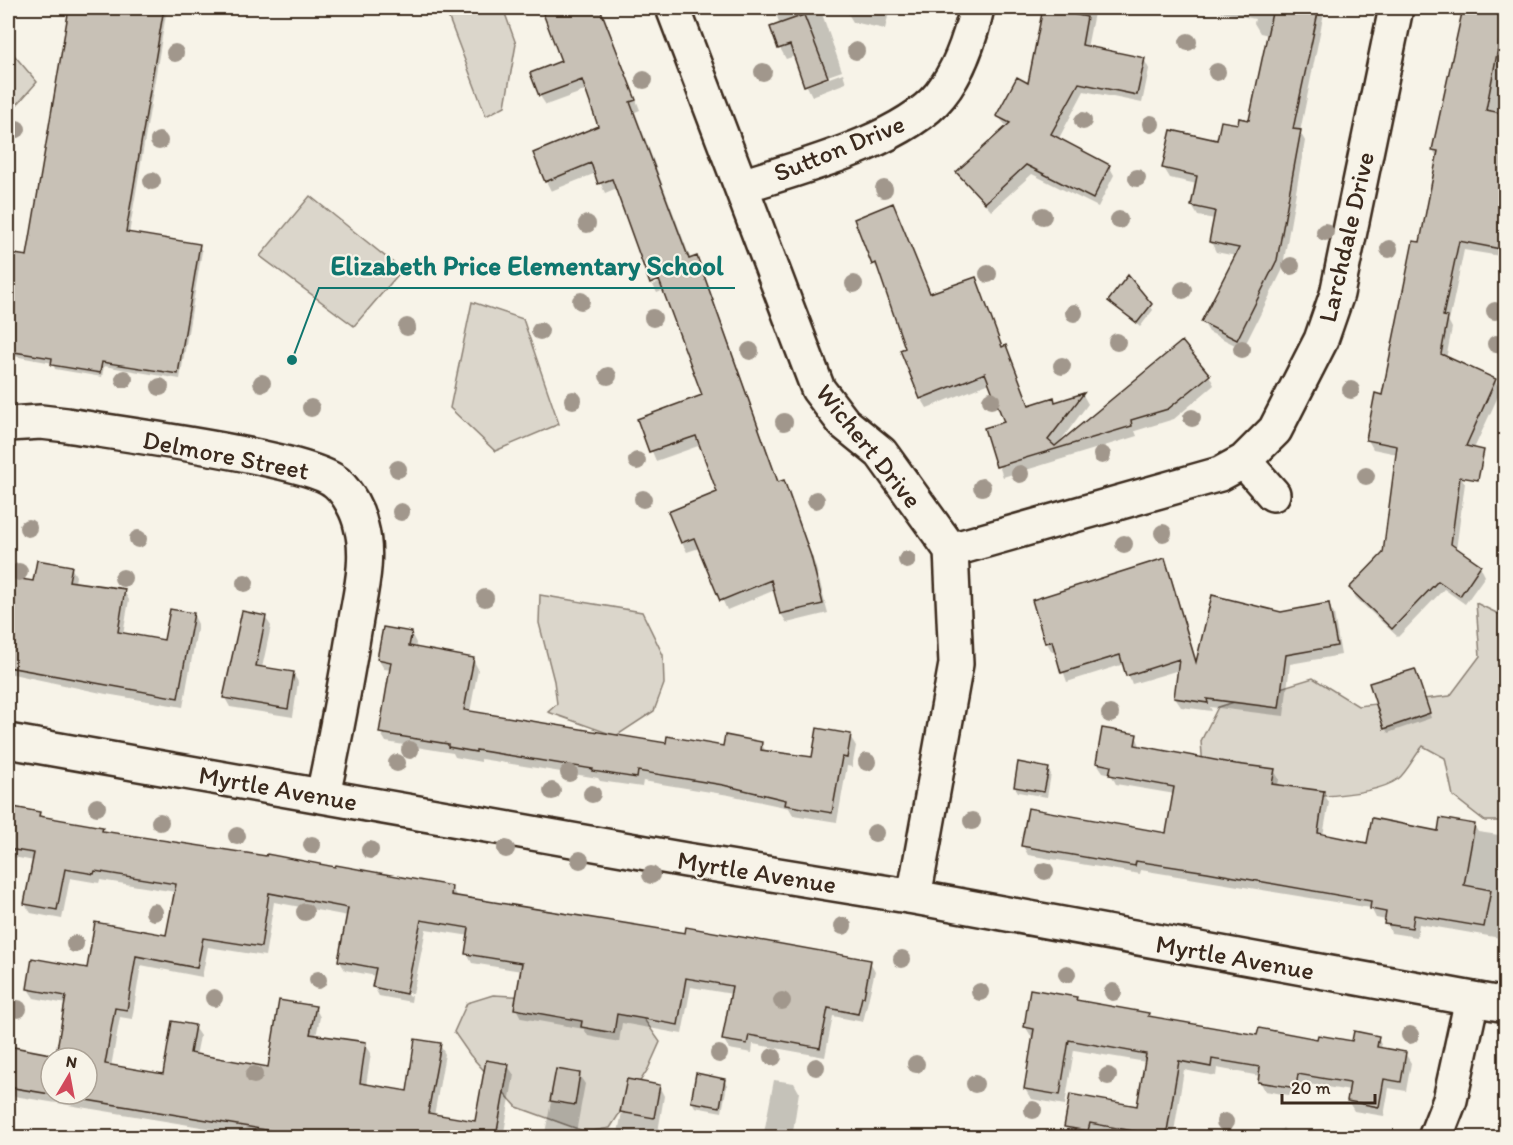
<svg xmlns="http://www.w3.org/2000/svg" width="1513" height="1145" font-family="Itim,sans-serif">
<rect width="100%" height="100%" fill="#f7f3e8"/>
<filter id="ink" filterUnits="userSpaceOnUse"><feTurbulence type="fractalNoise" baseFrequency=".0167" numOctaves="2"/><feDisplacementMap in="SourceGraphic" scale="12" xChannelSelector="R" yChannelSelector="G"/><feConvolveMatrix kernelMatrix="1 2 1 2 8 2 1 2 1" color-interpolation-filters="sRGB"/></filter>
<g filter="url(#ink)">
<path fill="#dbd6cb" stroke="#8b8074" stroke-width="1.5" d="M 445,8 L 503,8 L 516,44 L 505,106 L 486,116 Z
M 8,48 L 37,82 L 8,115 Z
M 310,196 L 402,270 L 354,326 L 260,256 Z
M 472,302 L 523,319 L 559,424 L 495,451 L 450,408 Z
M 540,595 L 642,612 L 663,655 L 664,684 L 654,711 L 616,736 L 548,712 L 557,704 L 554,681 L 539,623 Z
M 1476,603 L 1505,617 L 1505,821 L 1485,821 L 1453,796 L 1445,758 L 1423,746 C 1415,755 1407,772 1398,779 C 1363,804 1249,796 1205,795 L 1201,741 L 1218,707 L 1313,678 L 1358,706 L 1450,696 L 1480,656 Z
M 493,995 L 632,1002 L 660,1042 L 648,1069 L 610,1128 L 586,1132 L 517,1107 L 470,1055 L 454,1032 L 467,1003 Z"/>
<path fill="#0003" fill-rule="evenodd" d="M 70,8 L 167,8 L 129,234 L 199,246 L 202,251 L 180,379 L 104,366 L 102,377 L 55,369 L 53,363 L 8,355 L 8,254 L 28,258 Z
M 543,8 L 601,8 L 640,110 L 635,112 L 691,260 L 696,258 L 702,268 L 779,483 L 783,482 L 789,491 L 816,568 L 828,613 L 787,623 L 781,614 L 775,590 L 727,610 L 699,548 L 687,552 L 682,543 L 719,492 L 701,445 L 656,461 L 639,420 L 704,396 L 664,290 L 657,293 L 653,285 L 667,279 L 617,188 L 605,193 L 596,173 L 551,191 L 546,181 L 600,127 L 587,90 L 546,105 L 540,96 L 532,74 L 563,62 Z
M 774,8 L 820,8 L 842,71 L 805,84 L 795,56 L 786,59 L 780,48 L 780,25 Z
M 848,8 L 890,8 L 885,29 L 853,22 L 847,12 Z
M 1046,8 L 1095,8 L 1087,48 L 1144,59 L 1149,69 L 1142,103 L 1084,91 L 1058,140 L 1109,166 L 1114,175 L 1098,207 L 1032,174 L 991,211 L 958,172 L 1007,127 L 998,116 L 1029,85 Z
M 1203,8 L 1325,8 L 1300,132 L 1305,141 L 1282,271 L 1243,349 L 1209,332 L 1203,322 L 1236,256 L 1216,252 L 1211,242 L 1215,219 L 1198,216 L 1192,206 L 1197,184 L 1170,178 L 1164,168 L 1218,142 L 1239,125 L 1250,122 L 1269,35 L 1260,33 L 1254,23 L 1255,19 Z
M 1464,8 L 1506,8 L 1506,257 L 1464,250 L 1449,322 L 1452,328 L 1446,359 L 1495,381 L 1501,390 L 1461,477 L 1465,483 L 1456,550 L 1480,566 L 1485,576 L 1465,604 L 1444,589 L 1398,637 L 1356,598 L 1351,589 L 1385,553 L 1397,454 L 1373,449 L 1368,440 L 1384,396 L 1421,244 L 1438,158 L 1433,150 Z
M 843,73 L 846,83 L 812,96 L 807,86 Z
M 893,205 L 931,294 L 975,279 L 1003,348 L 1006,347 L 1011,357 L 1030,406 L 1056,404 L 1083,395 L 1088,404 L 1059,443 L 1209,375 L 1214,385 L 1174,419 L 1135,431 L 1137,436 L 1003,477 L 986,429 L 1006,423 L 990,383 L 927,408 L 921,398 L 881,273 L 874,264 Z
M 1110,301 L 1150,305 L 1153,310 L 1140,327 Z
M 1164,560 L 1169,569 L 1197,663 L 1281,613 L 1328,605 L 1334,614 L 1341,655 L 1290,664 L 1284,716 L 1210,707 L 1212,711 L 1181,707 L 1175,698 L 1179,670 L 1132,684 L 1124,664 L 1067,682 L 1056,650 L 1052,652 L 1047,643 L 1034,601 Z
M 71,567 L 76,576 L 75,583 L 124,591 L 129,600 L 123,635 L 165,642 L 193,614 L 198,624 L 183,707 L 106,694 L 8,673 L 8,579 L 34,582 Z
M 265,617 L 271,626 L 262,668 L 293,673 L 298,682 L 293,717 L 230,707 L 225,698 Z
M 411,633 L 416,643 L 415,649 L 473,659 L 478,669 L 470,712 L 668,744 L 724,747 L 761,743 L 766,752 L 813,759 L 850,736 L 856,746 L 852,767 L 847,766 L 837,822 L 793,815 L 789,808 L 729,795 L 643,781 L 642,787 L 600,781 L 598,778 L 481,759 L 481,762 L 455,757 L 453,753 L 386,742 L 380,732 L 391,670 L 384,669 L 378,659 Z
M 1417,675 L 1431,718 L 1388,733 L 1385,728 Z
M 1136,736 L 1141,748 L 1236,766 L 1274,770 L 1279,779 L 1278,786 L 1323,793 L 1329,802 L 1323,836 L 1368,845 L 1474,825 L 1478,832 L 1506,836 L 1506,939 L 1419,924 L 1417,937 L 1391,933 L 1386,920 L 1376,918 L 1371,908 L 1141,870 L 1140,874 L 1028,855 L 1023,846 L 1167,835 L 1175,794 L 1116,784 L 1111,774 L 1103,772 L 1097,763 Z
M 1048,769 L 1051,774 L 1047,797 L 1018,792 L 1015,787 Z
M 8,808 L 39,813 L 42,818 L 102,828 L 105,833 L 451,887 L 457,897 L 870,962 L 875,971 L 863,1022 L 833,1016 L 825,1057 L 753,1044 L 752,1053 L 729,1049 L 724,1040 L 732,994 L 691,987 L 682,1034 L 622,1023 L 619,1042 L 588,1036 L 584,1029 L 521,1018 L 516,1008 L 522,971 L 472,963 L 467,954 L 470,936 L 426,929 L 413,994 L 378,987 L 378,990 L 412,996 L 411,1002 L 379,996 L 374,987 L 376,976 L 345,970 L 339,960 L 348,916 L 274,902 L 265,956 L 208,947 L 202,977 L 141,965 L 132,1019 L 120,1017 L 111,1067 L 164,1075 L 194,1027 L 200,1036 L 196,1056 L 269,1069 L 315,1007 L 320,1017 L 316,1036 L 365,1044 L 371,1053 L 366,1085 L 408,1093 L 440,1045 L 445,1054 L 434,1116 L 476,1123 L 508,1066 L 514,1075 L 503,1138 L 267,1138 L 8,1095 L 8,1048 L 57,1056 L 66,1004 L 34,998 L 28,989 L 88,970 L 167,936 L 176,892 L 100,880 L 99,883 L 70,878 L 62,919 L 31,913 L 25,904 L 34,861 L 8,856 ZM 51,1058 L 87,1058 L 87,1094 L 51,1094 Z
M 1076,998 L 1078,1002 L 1148,1014 L 1150,1017 L 1259,1037 L 1353,1043 L 1378,1037 L 1383,1050 L 1405,1053 L 1411,1063 L 1406,1091 L 1389,1088 L 1384,1116 L 1354,1111 L 1348,1101 L 1350,1091 L 1303,1083 L 1301,1097 L 1265,1091 L 1260,1081 L 1260,1076 L 1217,1068 L 1216,1076 L 1184,1070 L 1173,1138 L 1124,1138 L 1095,1132 L 1094,1138 L 1071,1136 L 1065,1126 L 1140,1108 L 1146,1062 L 1074,1050 L 1065,1105 L 1031,1099 L 1025,1089 L 1034,1037 L 1031,1036 L 1025,1026 Z
M 557,1071 L 579,1075 L 585,1084 L 575,1138 L 544,1138 Z
M 724,1080 L 727,1085 L 722,1112 L 695,1107 L 692,1102 Z
M 774,1080 L 794,1083 L 799,1092 L 792,1138 L 763,1138 Z
M 628,1081 L 659,1086 L 664,1096 L 657,1138 L 617,1138 Z
M 1283,1128 L 1292,1138 L 1273,1138 Z
M 856,1134 L 876,1138 L 855,1138 Z"/>
<path fill="#c8c1b6" stroke="#3b2a1e" stroke-width="1.5" fill-rule="evenodd" d="M 69,8 L 164,8 L 126,232 L 200,244 L 178,374 L 102,362 L 100,373 L 51,365 L 52,358 L 8,351 L 8,253 L 27,256 Z
M 541,8 L 600,8 L 636,100 L 630,102 L 689,259 L 697,256 L 778,482 L 784,480 L 811,556 L 823,604 L 780,614 L 771,580 L 720,601 L 694,538 L 681,543 L 668,512 L 717,492 L 696,436 L 649,452 L 637,419 L 702,395 L 659,280 L 650,284 L 612,179 L 598,184 L 591,163 L 545,182 L 533,153 L 598,126 L 582,80 L 539,96 L 530,73 L 561,61 Z
M 1043,8 L 1087,17 L 1082,45 L 1145,58 L 1137,95 L 1079,83 L 1051,134 L 1110,165 L 1093,199 L 1026,165 L 985,203 L 956,172 L 1010,123 L 996,116 L 1017,77 L 1028,83 Z
M 1273,8 L 1319,8 L 1293,129 L 1301,130 L 1277,260 L 1237,340 L 1201,322 L 1239,248 L 1209,242 L 1215,211 L 1191,206 L 1197,176 L 1162,168 L 1171,130 L 1217,140 L 1221,121 L 1238,124 L 1239,118 L 1249,120 Z
M 1463,8 L 1506,8 L 1486,110 L 1506,114 L 1506,250 L 1459,241 L 1443,316 L 1448,317 L 1441,354 L 1496,379 L 1466,446 L 1484,450 L 1478,480 L 1460,477 L 1451,544 L 1481,565 L 1460,596 L 1438,581 L 1392,629 L 1349,588 L 1383,553 L 1397,446 L 1366,440 L 1375,393 L 1382,395 L 1413,241 L 1420,242 L 1438,151 L 1432,150 Z
M 804,15 L 828,77 L 804,86 L 790,45 L 778,49 L 770,27 Z
M 893,203 L 930,293 L 976,277 L 1002,347 L 1006,345 L 1029,405 L 1054,397 L 1055,402 L 1084,393 L 1048,440 L 1055,446 L 1182,341 L 1210,375 L 1168,409 L 1131,420 L 1132,426 L 996,467 L 984,428 L 1004,422 L 985,373 L 920,399 L 900,350 L 905,348 L 876,263 L 872,265 L 854,219 Z
M 1128,275 L 1152,304 L 1137,323 L 1108,301 Z
M 1165,558 L 1196,662 L 1212,595 L 1281,612 L 1329,603 L 1337,646 L 1286,655 L 1279,708 L 1207,699 L 1208,703 L 1174,698 L 1179,659 L 1126,676 L 1120,655 L 1061,673 L 1052,641 L 1045,643 L 1032,600 Z
M 37,560 L 72,566 L 69,581 L 125,589 L 118,632 L 164,640 L 170,609 L 194,613 L 178,698 L 8,667 L 8,577 L 33,581 Z
M 242,611 L 266,616 L 256,666 L 294,672 L 288,709 L 223,698 Z
M 383,627 L 412,632 L 409,646 L 474,658 L 464,710 L 666,743 L 667,736 L 723,746 L 725,735 L 762,742 L 761,750 L 812,757 L 817,728 L 851,734 L 847,758 L 842,757 L 832,813 L 785,805 L 786,800 L 723,785 L 638,771 L 637,778 L 592,771 L 593,769 L 476,750 L 476,752 L 448,747 L 448,744 L 379,733 L 391,662 L 377,659 Z
M 1415,669 L 1430,713 L 1384,729 L 1369,683 Z
M 1102,728 L 1137,734 L 1135,745 L 1236,764 L 1275,769 L 1272,784 L 1324,791 L 1318,833 L 1367,843 L 1372,818 L 1438,831 L 1440,818 L 1475,824 L 1464,885 L 1491,890 L 1484,927 L 1414,915 L 1412,928 L 1384,924 L 1386,912 L 1370,909 L 1371,901 L 1207,872 L 1136,861 L 1135,866 L 1021,846 L 1028,808 L 1166,833 L 1174,787 L 1109,775 L 1111,766 L 1096,763 Z
M 1018,762 L 1049,768 L 1044,792 L 1014,787 Z
M 8,806 L 40,812 L 39,816 L 103,827 L 102,831 L 266,856 L 267,854 L 335,867 L 336,865 L 452,886 L 451,895 L 685,933 L 686,927 L 871,960 L 864,997 L 862,997 L 858,1014 L 828,1008 L 820,1048 L 749,1035 L 747,1044 L 722,1040 L 732,986 L 686,978 L 678,1025 L 617,1014 L 614,1033 L 581,1027 L 582,1021 L 514,1009 L 522,963 L 465,954 L 469,928 L 421,920 L 406,994 L 372,987 L 376,968 L 338,961 L 348,908 L 269,893 L 261,947 L 203,938 L 197,968 L 136,956 L 127,1010 L 115,1008 L 105,1064 L 163,1074 L 172,1021 L 195,1025 L 190,1053 L 268,1067 L 279,1000 L 316,1006 L 310,1034 L 366,1042 L 360,1083 L 407,1091 L 415,1039 L 441,1043 L 428,1113 L 475,1121 L 486,1060 L 509,1064 L 496,1137 L 290,1137 L 291,1134 L 8,1087 L 8,1046 L 56,1055 L 66,996 L 27,989 L 32,958 L 87,968 L 95,922 L 166,935 L 176,884 L 95,871 L 94,874 L 65,869 L 57,910 L 24,904 L 34,853 L 8,849 ZM 51,1058 L 87,1058 L 87,1094 L 51,1094 Z
M 1030,989 L 1077,997 L 1076,1000 L 1149,1013 L 1148,1016 L 1257,1035 L 1259,1028 L 1317,1039 L 1318,1035 L 1352,1041 L 1354,1031 L 1379,1036 L 1377,1047 L 1406,1052 L 1401,1082 L 1384,1079 L 1379,1107 L 1347,1101 L 1350,1083 L 1298,1074 L 1296,1088 L 1258,1082 L 1260,1067 L 1212,1059 L 1211,1067 L 1179,1061 L 1166,1137 L 1090,1123 L 1088,1131 L 1064,1127 L 1070,1094 L 1137,1106 L 1146,1054 L 1069,1040 L 1060,1095 L 1024,1089 L 1034,1029 L 1024,1027 Z
M 556,1069 L 580,1073 L 575,1105 L 550,1101 Z
M 696,1073 L 725,1079 L 720,1107 L 691,1102 Z
M 627,1079 L 660,1085 L 654,1118 L 620,1112 Z"/>
<g fill="none" stroke-linecap="round" stroke-linejoin="round">
<g stroke="#3b2a1e" stroke-width="38">
<path id="minor" d="M 673,8 L 818,389 L 844,423 L 881,453 L 951,550 L 956,664 L 914,897
M 742,186 C 798,168 903,141 940,95 C 960,70 970,39 977,8
M 8,424 L 41,422 L 67,425 C 113,433 311,458 337,483 C 348,493 358,511 361,526 C 370,558 360,594 355,625 C 346,682 335,739 323,795
M 1244,461 L 1273,494
M 951,550 L 1220,474 L 1244,461 L 1275,430 L 1321,340 L 1337,294 L 1396,8
M 8,741 L 686,860 L 914,897 L 1506,1005
M 1435,1138 L 1450,1100 L 1472,999"/>
</g>
<use href="#minor" stroke="#f7f3e8" stroke-width="33"/>
</g>
<g fill="#a1978c">
<circle cx="1188" cy="42" r="9"/>
<circle cx="856" cy="51" r="9"/>
<circle cx="175" cy="53" r="9"/>
<circle cx="763" cy="72" r="9"/>
<circle cx="1217" cy="72" r="9"/>
<circle cx="644" cy="80" r="9"/>
<circle cx="1083" cy="121" r="9"/>
<circle cx="1151" cy="124" r="9"/>
<circle cx="17" cy="129" r="9"/>
<circle cx="159" cy="141" r="9"/>
<circle cx="1137" cy="178" r="9"/>
<circle cx="152" cy="181" r="9"/>
<circle cx="884" cy="189" r="9"/>
<circle cx="1043" cy="216" r="9"/>
<circle cx="1119" cy="220" r="9"/>
<circle cx="587" cy="224" r="9"/>
<circle cx="1325" cy="232" r="9"/>
<circle cx="1389" cy="249" r="9"/>
<circle cx="1291" cy="266" r="9"/>
<circle cx="988" cy="274" r="9"/>
<circle cx="854" cy="284" r="9"/>
<circle cx="1183" cy="290" r="9"/>
<circle cx="581" cy="301" r="9"/>
<circle cx="1495" cy="311" r="9"/>
<circle cx="1074" cy="313" r="9"/>
<circle cx="653" cy="318" r="9"/>
<circle cx="407" cy="327" r="9"/>
<circle cx="540" cy="331" r="9"/>
<circle cx="1117" cy="342" r="9"/>
<circle cx="1496" cy="344" r="9"/>
<circle cx="1242" cy="349" r="9"/>
<circle cx="750" cy="351" r="9"/>
<circle cx="1062" cy="366" r="9"/>
<circle cx="608" cy="376" r="9"/>
<circle cx="124" cy="379" r="9"/>
<circle cx="262" cy="383" r="9"/>
<circle cx="160" cy="387" r="9"/>
<circle cx="1351" cy="390" r="9"/>
<circle cx="573" cy="400" r="9"/>
<circle cx="991" cy="400" r="9"/>
<circle cx="311" cy="408" r="9"/>
<circle cx="1192" cy="418" r="9"/>
<circle cx="784" cy="422" r="9"/>
<circle cx="1102" cy="455" r="9"/>
<circle cx="637" cy="461" r="9"/>
<circle cx="398" cy="469" r="9"/>
<circle cx="1020" cy="474" r="9"/>
<circle cx="1366" cy="476" r="9"/>
<circle cx="982" cy="487" r="9"/>
<circle cx="643" cy="499" r="9"/>
<circle cx="816" cy="500" r="9"/>
<circle cx="401" cy="512" r="9"/>
<circle cx="28" cy="528" r="9"/>
<circle cx="1163" cy="533" r="9"/>
<circle cx="138" cy="539" r="9"/>
<circle cx="1124" cy="544" r="9"/>
<circle cx="907" cy="560" r="9"/>
<circle cx="19" cy="572" r="9"/>
<circle cx="123" cy="578" r="9"/>
<circle cx="245" cy="583" r="9"/>
<circle cx="485" cy="598" r="9"/>
<circle cx="1110" cy="714" r="9"/>
<circle cx="410" cy="750" r="9"/>
<circle cx="867" cy="762" r="9"/>
<circle cx="397" cy="763" r="9"/>
<circle cx="569" cy="773" r="9"/>
<circle cx="552" cy="791" r="9"/>
<circle cx="592" cy="794" r="9"/>
<circle cx="97" cy="807" r="9"/>
<circle cx="972" cy="821" r="9"/>
<circle cx="160" cy="822" r="9"/>
<circle cx="875" cy="833" r="9"/>
<circle cx="237" cy="836" r="9"/>
<circle cx="312" cy="845" r="9"/>
<circle cx="506" cy="849" r="9"/>
<circle cx="370" cy="850" r="9"/>
<circle cx="580" cy="860" r="9"/>
<circle cx="1045" cy="871" r="9"/>
<circle cx="651" cy="875" r="9"/>
<circle cx="154" cy="912" r="9"/>
<circle cx="305" cy="912" r="9"/>
<circle cx="843" cy="926" r="9"/>
<circle cx="75" cy="944" r="9"/>
<circle cx="902" cy="959" r="9"/>
<circle cx="1067" cy="974" r="9"/>
<circle cx="318" cy="980" r="9"/>
<circle cx="980" cy="992" r="9"/>
<circle cx="1113" cy="992" r="9"/>
<circle cx="214" cy="998" r="9"/>
<circle cx="782" cy="1001" r="9"/>
<circle cx="18" cy="1009" r="9"/>
<circle cx="1410" cy="1035" r="9"/>
<circle cx="719" cy="1054" r="9"/>
<circle cx="773" cy="1057" r="9"/>
<circle cx="916" cy="1064" r="9"/>
<circle cx="816" cy="1067" r="9"/>
<circle cx="254" cy="1075" r="9"/>
<circle cx="1108" cy="1076" r="9"/>
<circle cx="975" cy="1084" r="9"/>
<circle cx="1033" cy="1110" r="9"/>
<circle cx="1225" cy="1122" r="9"/>
</g>
</g>
<g text-anchor="middle" stroke-width="4.5" stroke-linejoin="round" paint-order="stroke">
<g font-size="26" fill="#3b2a1e" stroke="#f7f3e8">
<text transform="translate(839 148) rotate(-22)" y="9">Sutton Drive</text>
<text transform="translate(1346 237) rotate(-77)" y="9">Larchdale Drive</text>
<text transform="translate(869 446) rotate(51)" y="9">Wichert Drive</text>
<text transform="translate(226 455) rotate(11)" y="9">Delmore Street</text>
<text transform="translate(278 788) rotate(10)" y="9">Myrtle Avenue</text>
<text transform="translate(757 872) rotate(9)" y="9">Myrtle Avenue</text>
<text transform="translate(1235 957) rotate(10)" y="9">Myrtle Avenue</text>
</g>
</g>
<path fill="none" stroke="#0f766e" stroke-width="2" d="M292 360L319 288H735"/>
<circle fill="#0f766e" stroke="#f7f3e8" stroke-width="2" cx="292" cy="360" r="6"/>
<g font-size="27" text-anchor="middle" font-weight="bold" fill="#0f766e" stroke="#f7f3e8" stroke-width="4.5" stroke-linejoin="round" paint-order="stroke">
<text x="527" y="275">Elizabeth Price Elementary School</text>
</g>
<rect width="1513" height="1145" fill="none" stroke="#f7f3e8" stroke-width="30"/>
<rect x="15" y="15" width="1483" height="1115" fill="none" stroke="#3b2a1e" stroke-width="2" filter="url(#ink)"/>
<g transform="translate(69 1076) rotate(10)"><circle r="28" fill="#f7f3e8" stroke="#aca397" stroke-width="1.5"/>
<path d="M0-4.5L10 22L0 15L-10 22Z" fill="#d1495b"/>
<text y="-9" font-size="16" font-weight="bold" text-anchor="middle" fill="#3b2a1e">N</text>
</g>
<path d="M1282 1094v9h93v-9" fill="none" stroke="#3b2a1e" stroke-width="3"/>
<text x="1291" y="1094" font-size="18" fill="#3b2a1e" stroke="#f7f3e8" stroke-width="4.5" paint-order="stroke">20 m</text>
</svg>
